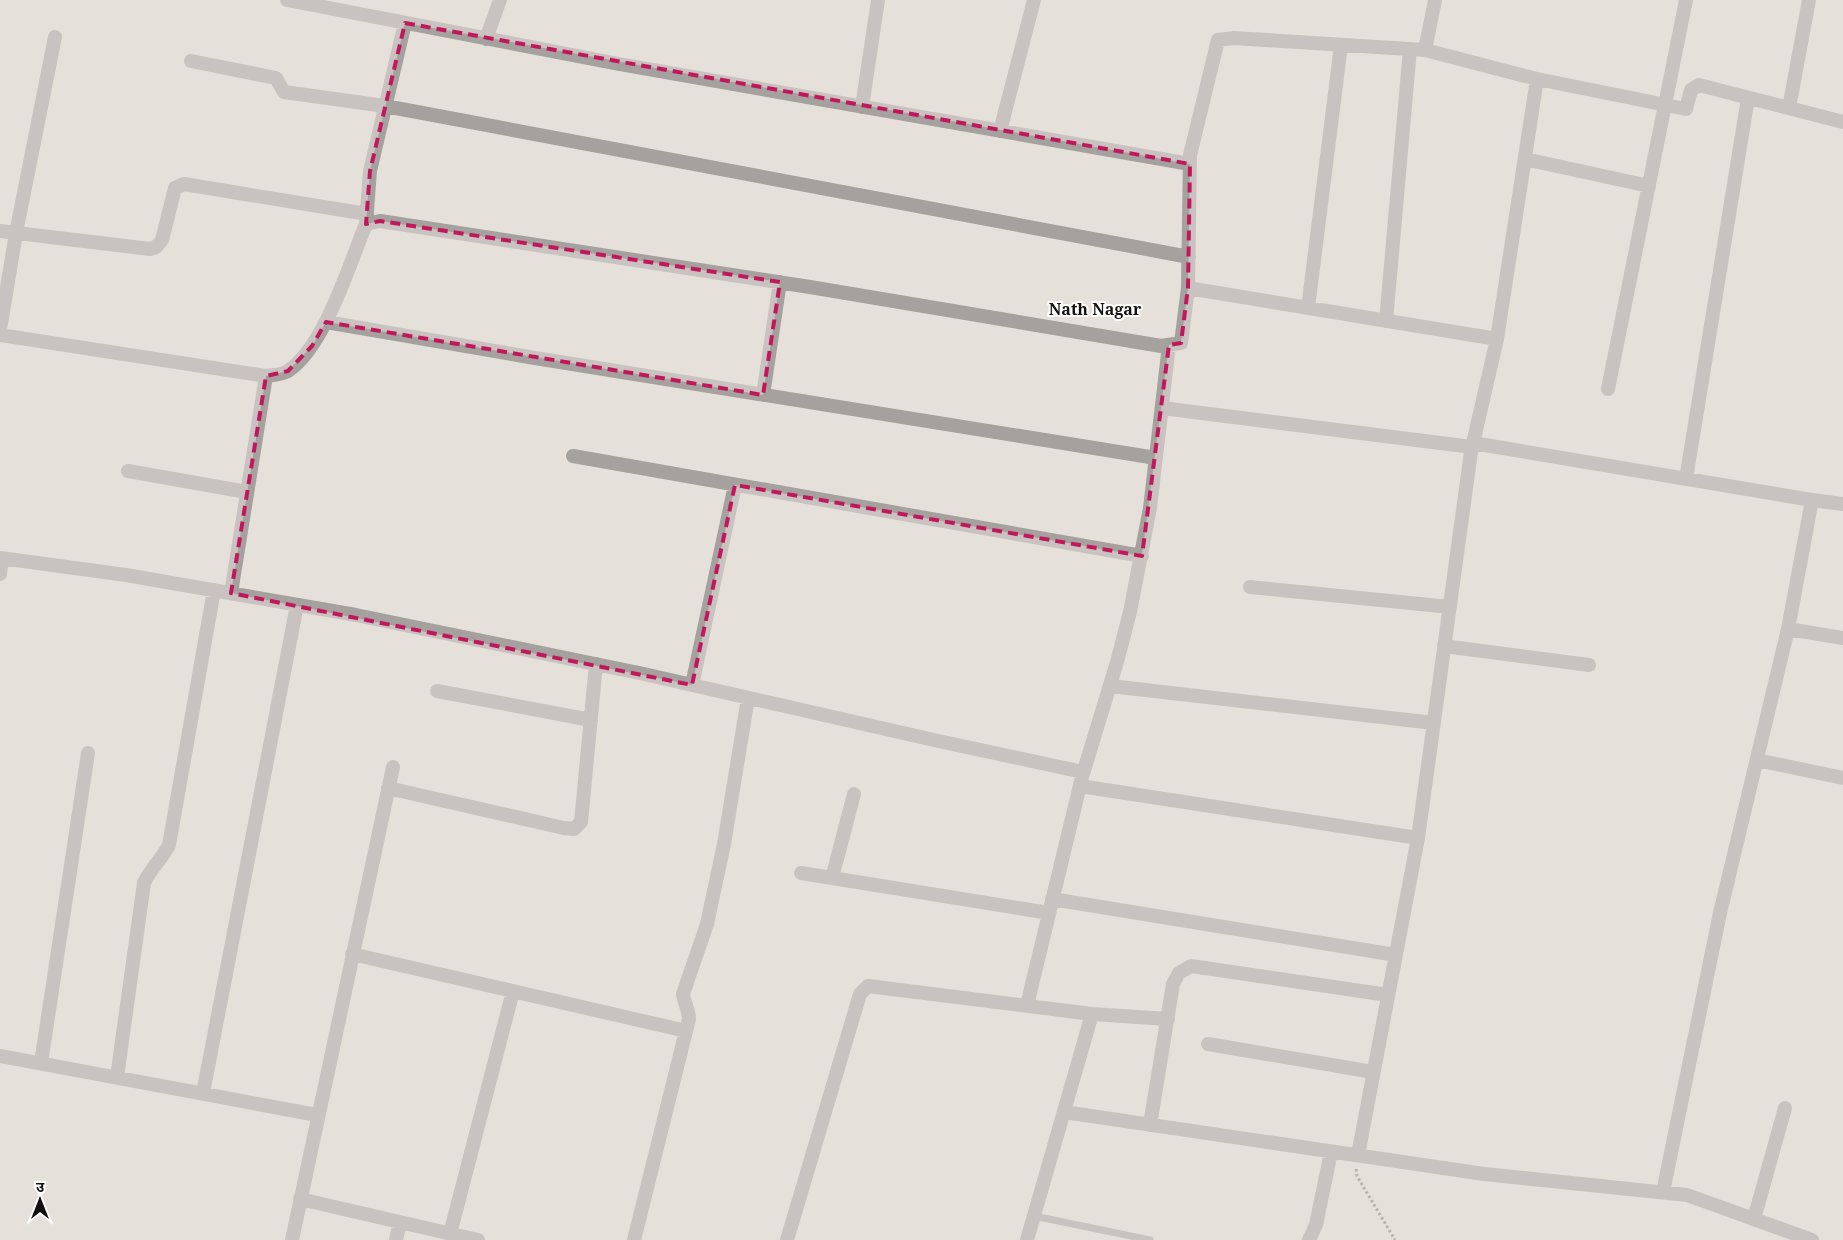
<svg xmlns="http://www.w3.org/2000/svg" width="1843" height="1240" font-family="'Noto Serif','Noto Sans Devanagari',serif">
<rect width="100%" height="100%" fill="#e6e0da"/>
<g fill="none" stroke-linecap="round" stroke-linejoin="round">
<path stroke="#7e7a76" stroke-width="3" stroke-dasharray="2.5 2.5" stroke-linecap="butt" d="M 1356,1169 L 1357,1176 L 1395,1240"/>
<path stroke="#a4a19f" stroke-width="7" d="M 1034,1216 L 1150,1240"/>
<path stroke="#a4a19f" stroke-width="14" d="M 287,0 L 619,64 L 1190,164
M 1435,0 L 1425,50 L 1537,79 L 1686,109 L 1691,90 L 1699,85 L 1843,122
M 486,39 L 500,0
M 191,61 L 276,78 L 284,92 L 385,106 L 1189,257
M 862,107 L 878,0
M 1789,108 L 1809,0
M 1000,131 L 1034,0
M 1525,159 L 1649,186
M 366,223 L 370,171 L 405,23
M 0,231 L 150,249 L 156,247 L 162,240 L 175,188 L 184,184 L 367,214
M 1188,288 L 1497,339
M 1308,308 L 1341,45
M 1386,321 L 1410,49
M 326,322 L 529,357 L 1156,458
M 0,330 L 16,233 L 55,37
M 0,335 L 266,376 C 274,375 281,375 288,371 C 325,346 349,265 366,224 L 380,221 L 810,287 L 1161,346 L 1181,343 L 1188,288 L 1190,155 L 1218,40 L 1234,38 L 1425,50
M 1608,389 L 1686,0
M 763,395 L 780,282
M 1162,408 L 1472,447
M 1473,443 L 1812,500 L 1843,504
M 573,456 L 1142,556
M 128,471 L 247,492
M 1686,479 L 1748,98
M 0,558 L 126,575 L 356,615 L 644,674 L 934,740 L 1083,772
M 0,574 L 2,558
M 1250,587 L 1450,607
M 231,593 L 266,376
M 1788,629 L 1843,638
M 1444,646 L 1589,665
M 692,685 L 735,485
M 1110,686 L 1434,723
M 437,691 L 591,720
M 1757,760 L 1843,778
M 1080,786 L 1418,838
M 388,788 L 564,828 L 574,829 L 581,822 L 596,664
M 801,873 L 1049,913
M 832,878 L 854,794
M 1052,899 L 1396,955
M 352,954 L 686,1031
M 1027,1005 L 1082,777 L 1117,662 L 1130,612 L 1150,508 L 1169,345
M 1208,1044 L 1373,1072
M 0,1056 L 317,1115
M 41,1063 L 88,753
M 117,1077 L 144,883 C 150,869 162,859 169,845 L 214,590
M 203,1093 L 297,605
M 1064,1112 L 1484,1174 L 1687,1195 L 1812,1240
M 1150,1125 L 1173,984 L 1179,973 L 1191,966 L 1388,995
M 1358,1155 L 1418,838 L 1471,452 L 1497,339 L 1537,79
M 1663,1192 L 1720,913 L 1788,629 L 1812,500
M 300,1199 L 478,1240
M 1754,1219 L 1785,1108
M 450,1234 L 513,991
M 292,1240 L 393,767
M 396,1240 L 400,1222
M 634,1240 L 689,1019 C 689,1010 684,1003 683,994 L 707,924 L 724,844 L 748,698
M 787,1240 L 860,994 L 868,986 L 1092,1014 L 1168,1019
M 1027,1240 L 1092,1014
M 1309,1240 L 1316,1225 L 1331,1152"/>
</g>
<path d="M0 0H1843V1240H0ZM 405,23 L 1190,164 L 1188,288 L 1181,343 L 1169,345 L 1142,556 L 735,485 L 692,685 L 231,593 L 266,376 L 288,371 L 312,346 L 326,322 L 763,395 L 780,282 L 380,221 L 366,224 L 370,171 Z" fill="#e6e0da" fill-opacity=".55" fill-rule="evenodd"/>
<path fill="none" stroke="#c2185b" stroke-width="4" stroke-dasharray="10 6" stroke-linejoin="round" d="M 405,23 L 1190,164 L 1188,288 L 1181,343 L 1169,345 L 1142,556 L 735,485 L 692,685 L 231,593 L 266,376 L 288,371 L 312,346 L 326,322 L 763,395 L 780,282 L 380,221 L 366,224 L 370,171 Z"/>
<g text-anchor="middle" stroke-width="4" stroke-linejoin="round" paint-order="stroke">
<g font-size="16" font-weight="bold" fill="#13110f" stroke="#fff">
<text x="1095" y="315">Nath Nagar</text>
</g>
</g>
<g transform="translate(40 1200)" stroke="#ffffff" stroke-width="4" paint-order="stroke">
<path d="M0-4L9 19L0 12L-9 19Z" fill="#13110f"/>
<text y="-8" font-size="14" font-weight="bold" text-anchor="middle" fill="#13110f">उ</text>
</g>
</svg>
